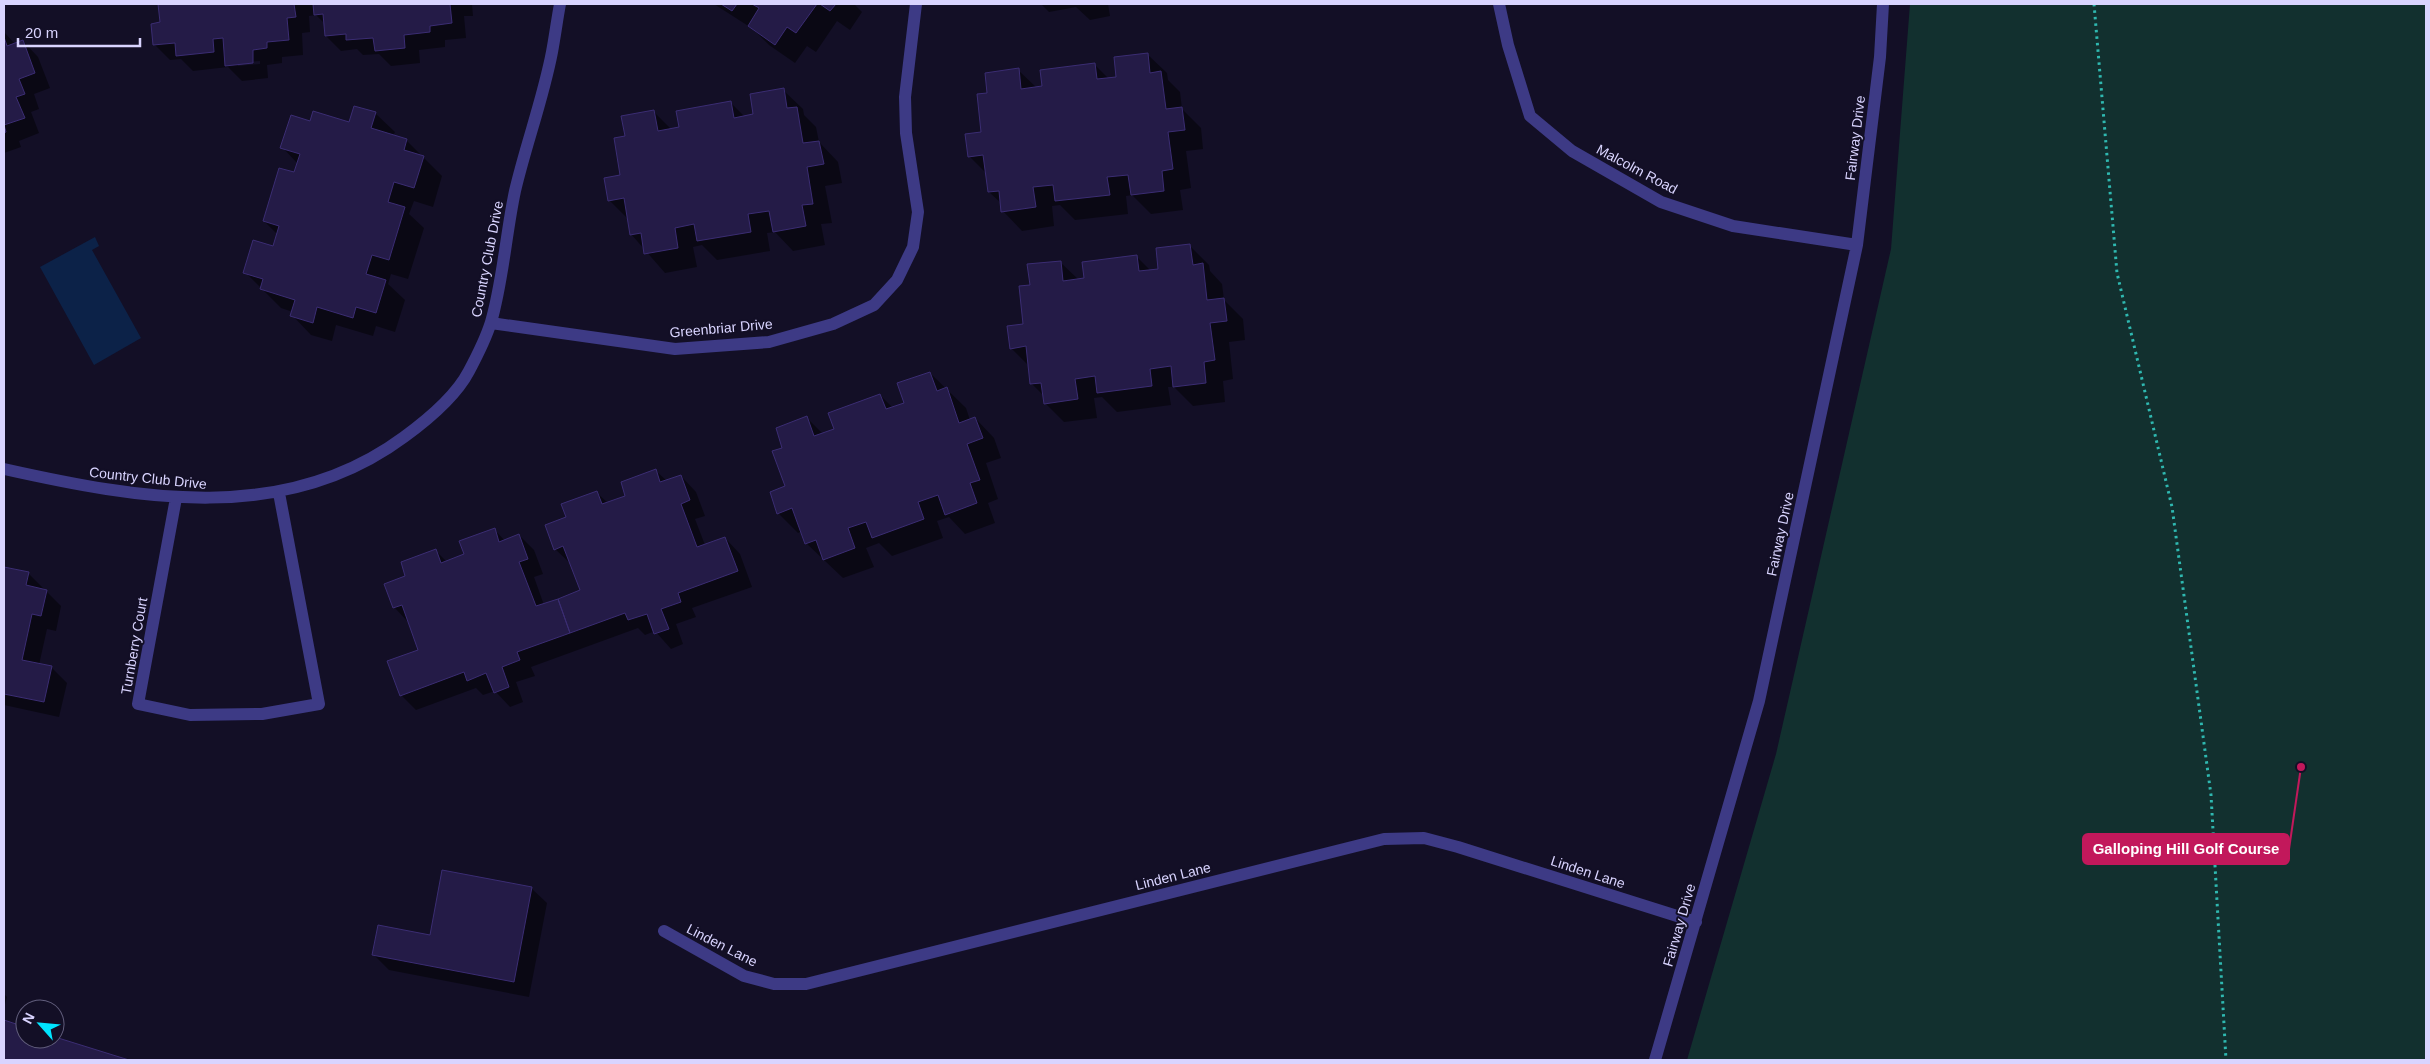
<svg xmlns="http://www.w3.org/2000/svg" width="2430" height="1064" font-family="Helvetica,sans-serif">
<rect width="100%" height="100%" fill="#130f26"/>
<path fill="#12302f" d="M 1910,4 L 2426,4 L 2426,1060 L 1687,1060 L 1776,754 L 1891,249 Z"/>
<path fill="#0c2248" d="M 95,237 L 99,246 L 92,250 L 141,338 L 94,365 L 40,267 Z"/>
<path fill="#0007" fill-rule="evenodd" d="M 160,4 L 472,4 L 473,16 L 464,16 L 466,38 L 445,40 L 445,47 L 419,50 L 420,63 L 391,66 L 379,54 L 363,55 L 357,49 L 341,51 L 326,36 L 325,24 L 316,15 L 309,16 L 310,32 L 302,33 L 303,55 L 282,57 L 282,63 L 267,65 L 268,78 L 242,81 L 228,67 L 193,71 L 181,59 L 170,60 L 154,44 L 161,23 ZM 260,61 L 260,64 L 238,66 L 238,63 Z
M 714,4 L 854,4 L 862,12 L 850,30 L 837,21 L 816,52 L 807,46 L 795,63 L 769,45 L 753,29 Z
M 1041,4 L 1108,4 L 1110,16 L 1090,20 L 1076,7 L 1049,12 Z
M 4,32 L 15,44 L 23,41 L 38,57 L 50,88 L 34,94 L 39,109 L 31,112 L 39,133 L 19,141 L 21,147 L 4,153 Z
M 1147,54 L 1167,73 L 1168,80 L 1180,92 L 1182,109 L 1201,128 L 1203,149 L 1186,151 L 1191,188 L 1180,190 L 1183,210 L 1151,214 L 1132,195 L 1126,196 L 1128,214 L 1075,220 L 1060,205 L 1052,206 L 1054,226 L 1022,231 L 1003,211 L 1002,204 L 989,192 L 987,174 L 969,156 L 983,133 L 989,94 L 1018,70 L 1037,88 L 1095,65 L 1109,79 L 1118,78 Z
M 783,90 L 803,109 L 804,115 L 816,127 L 819,142 L 838,162 L 842,183 L 825,186 L 832,223 L 821,224 L 825,245 L 793,251 L 775,232 L 767,233 L 770,251 L 717,260 L 702,245 L 693,247 L 697,267 L 665,273 L 631,234 L 629,220 L 609,200 L 621,176 L 626,137 L 654,112 L 672,130 L 680,128 L 730,102 L 745,117 L 754,115 Z
M 375,113 L 395,132 L 393,136 L 406,140 L 442,176 L 433,207 L 414,201 L 409,214 L 424,228 L 408,279 L 391,274 L 388,284 L 405,300 L 395,332 L 376,326 L 373,336 L 336,325 L 332,341 L 311,335 L 292,315 L 293,312 L 281,308 L 245,272 L 274,247 L 277,234 L 264,221 L 295,174 L 298,164 L 282,147 L 311,122 L 350,123 Z
M 1190,246 L 1209,265 L 1210,271 L 1222,284 L 1224,300 L 1243,319 L 1245,340 L 1229,342 L 1233,379 L 1223,381 L 1225,402 L 1193,406 L 1174,387 L 1168,387 L 1171,405 L 1117,412 L 1102,397 L 1094,398 L 1097,418 L 1064,422 L 1045,403 L 1044,396 L 1031,383 L 1029,366 L 1011,348 L 1024,325 L 1031,286 L 1060,262 L 1079,280 L 1085,279 L 1136,256 L 1151,271 L 1159,270 Z
M 930,373 L 966,408 L 970,420 L 975,418 L 994,438 L 1001,458 L 986,463 L 998,499 L 988,503 L 995,523 L 965,534 L 949,517 L 937,521 L 943,538 L 892,556 L 879,543 L 866,548 L 874,567 L 843,578 L 806,543 L 802,531 L 798,533 L 778,513 L 786,487 L 784,448 L 807,418 L 823,434 L 835,429 L 880,395 L 893,408 L 906,403 Z
M 656,471 L 667,481 L 681,476 L 696,492 L 705,516 L 695,519 L 705,545 L 725,538 L 740,554 L 752,587 L 692,608 L 696,617 L 676,624 L 683,644 L 671,649 L 655,631 L 645,635 L 638,628 L 531,667 L 535,676 L 516,682 L 523,702 L 510,707 L 495,691 L 483,695 L 476,688 L 416,710 L 401,695 L 420,650 L 409,623 L 394,607 L 407,576 L 436,551 L 447,562 L 466,555 L 495,530 L 505,541 L 519,535 L 534,550 L 543,574 L 534,577 L 544,605 L 581,591 L 571,564 L 555,549 L 567,518 L 597,493 L 608,503 L 627,496 Z
M 4,568 L 28,573 L 61,606 L 56,631 L 47,629 L 39,665 L 51,667 L 67,683 L 59,717 L 4,705 Z
M 531,888 L 547,903 L 529,997 L 389,970 L 374,955 L 431,937 Z
M 4,994 L 7,997 L 4,1008 Z
M 4,1022 L 25,1029 L 25,1039 L 55,1038 L 125,1060 L 4,1060 Z"/>
<path fill="#241b47" stroke="#3b2d73" d="M 158,4 L 294,4 L 296,17 L 287,18 L 289,40 L 267,42 L 267,48 L 253,50 L 253,63 L 225,66 L 223,38 L 213,39 L 214,52 L 176,56 L 175,43 L 153,45 L 151,24 L 160,22 Z
M 313,4 L 450,4 L 452,23 L 430,26 L 430,32 L 404,35 L 405,48 L 375,51 L 373,38 L 346,40 L 346,34 L 325,36 L 323,14 L 314,15 Z
M 721,4 L 737,4 L 732,11 Z
M 752,4 L 817,4 L 796,33 L 787,27 L 775,45 L 748,26 L 759,8 Z
M 820,4 L 836,4 L 830,11 Z
M 4,37 L 7,46 L 23,40 L 35,73 L 19,79 L 25,94 L 16,97 L 25,118 L 4,125 L 6,132 L 4,133 Z
M 1148,53 L 1150,73 L 1161,71 L 1166,109 L 1182,107 L 1185,130 L 1168,132 L 1173,169 L 1162,171 L 1164,191 L 1131,195 L 1128,175 L 1107,177 L 1110,195 L 1055,201 L 1053,185 L 1033,187 L 1036,207 L 1001,212 L 999,191 L 988,192 L 983,155 L 968,157 L 965,134 L 981,132 L 977,94 L 987,93 L 985,73 L 1019,68 L 1021,89 L 1042,86 L 1040,70 L 1095,63 L 1097,79 L 1116,77 L 1114,57 Z
M 784,88 L 787,108 L 797,107 L 803,143 L 819,141 L 824,164 L 807,167 L 813,204 L 802,205 L 806,226 L 773,232 L 769,211 L 748,214 L 751,232 L 697,241 L 694,224 L 675,228 L 678,248 L 644,254 L 641,233 L 630,235 L 624,198 L 608,201 L 604,178 L 620,175 L 614,138 L 625,136 L 621,116 L 654,110 L 658,131 L 679,127 L 676,111 L 731,101 L 734,118 L 753,114 L 750,94 Z
M 354,106 L 376,112 L 371,128 L 407,139 L 404,150 L 424,156 L 414,188 L 394,182 L 388,202 L 405,207 L 389,260 L 372,255 L 366,274 L 386,280 L 376,313 L 356,307 L 353,318 L 317,307 L 313,323 L 290,316 L 295,300 L 260,289 L 263,279 L 243,273 L 253,240 L 273,246 L 279,226 L 263,221 L 279,168 L 294,172 L 300,154 L 280,148 L 291,115 L 310,121 L 313,111 L 349,122 Z
M 1190,244 L 1193,265 L 1203,263 L 1207,300 L 1224,298 L 1227,321 L 1210,323 L 1215,360 L 1204,362 L 1206,383 L 1173,387 L 1171,366 L 1150,369 L 1152,386 L 1097,393 L 1095,376 L 1075,379 L 1078,399 L 1044,404 L 1041,383 L 1030,384 L 1026,346 L 1010,349 L 1007,326 L 1023,324 L 1019,286 L 1030,285 L 1027,264 L 1061,261 L 1063,281 L 1084,278 L 1082,262 L 1137,255 L 1139,271 L 1158,269 L 1156,248 Z
M 930,372 L 937,391 L 947,387 L 959,423 L 975,417 L 983,438 L 967,444 L 980,480 L 970,483 L 977,503 L 945,515 L 938,495 L 918,502 L 924,519 L 872,538 L 866,522 L 848,528 L 855,548 L 823,560 L 816,540 L 805,544 L 792,508 L 777,514 L 770,492 L 785,486 L 772,451 L 782,448 L 776,428 L 807,416 L 814,436 L 834,429 L 828,413 L 880,394 L 886,409 L 904,403 L 897,383 Z
M 656,469 L 660,482 L 681,475 L 690,500 L 681,504 L 697,547 L 725,537 L 738,571 L 678,593 L 681,602 L 661,609 L 669,629 L 654,634 L 647,614 L 628,620 L 625,613 L 570,633 L 558,599 L 580,590 L 563,546 L 554,550 L 545,525 L 566,517 L 561,504 L 597,491 L 602,504 L 625,496 L 621,482 Z
M 495,528 L 499,542 L 519,534 L 528,559 L 519,562 L 536,606 L 558,599 L 570,633 L 517,652 L 520,660 L 502,667 L 509,687 L 494,693 L 486,673 L 467,681 L 464,672 L 400,696 L 387,661 L 418,650 L 402,605 L 393,608 L 384,584 L 405,576 L 401,562 L 436,549 L 441,563 L 464,554 L 459,541 Z
M 4,567 L 29,572 L 26,585 L 47,590 L 41,616 L 32,614 L 22,660 L 52,666 L 44,702 L 4,694 Z
M 442,870 L 532,887 L 514,982 L 372,955 L 378,925 L 430,935 Z
M 4,1020 L 25,1027 L 25,1039 L 55,1039 L 55,1037 L 129,1060 L 4,1060 Z"/>
<g fill="none" stroke-linecap="round" stroke-linejoin="round">
<path stroke="#2fb8b0" stroke-width="3" stroke-dasharray="2.5 4" stroke-linecap="butt" d="M 2094,4 L 2117,273 L 2172,507 L 2211,795 L 2226,1060"/>
<path stroke="#3d3a85" stroke-width="12" d="M 1499,4 L 1508,45 L 1530,116 L 1572,151 L 1661,202 L 1733,226 L 1857,245
M 491,323 L 675,349 L 769,342 L 833,324 L 874,305 L 897,280 L 913,247 L 918,212 L 906,133 L 905,97 L 916,4
M 4,469 C 139,499 284,526 404,437 C 426,421 456,396 469,371 C 477,356 486,338 491,322 C 503,281 506,233 515,191 C 526,144 543,99 552,52 C 555,36 557,20 560,4
M 176,498 L 138,704 L 190,715 L 262,714 L 319,704 L 279,493
M 664,931 L 744,976 L 774,984 L 806,984 L 1384,839 L 1424,838 L 1458,847 L 1696,922
M 1655,1060 L 1759,701 L 1857,245 L 1880,57 L 1883,4"/>
</g>
<g text-anchor="middle" stroke-width="4" stroke-linejoin="round" paint-order="stroke">
<g font-size="14" fill="#d9d4ff" stroke="#130f26">
<text transform="translate(1855 138) rotate(-83)" y="5">Fairway Drive</text>
<text transform="translate(1637 169) rotate(28)" y="5">Malcolm Road</text>
<text transform="translate(487 259) rotate(-79)" y="5">Country Club Drive</text>
<text transform="translate(721 328) rotate(-5)" y="5">Greenbriar Drive</text>
<text transform="translate(148 478) rotate(6)" y="5">Country Club Drive</text>
<text transform="translate(1780 534) rotate(-78)" y="5">Fairway Drive</text>
<text transform="translate(134 646) rotate(-80)" y="5">Turnberry Court</text>
<text transform="translate(1588 872) rotate(18)" y="5">Linden Lane</text>
<text transform="translate(1173 876) rotate(-14)" y="5">Linden Lane</text>
<text transform="translate(1679 925) rotate(-74)" y="5">Fairway Drive</text>
<text transform="translate(722 945) rotate(27)" y="5">Linden Lane</text>
</g>
</g>
<path fill="none" stroke="#c2185b" stroke-width="2" d="M2301 767L2289 849"/>
<circle fill="#c2185b" stroke="#130f26" stroke-width="2" cx="2301" cy="767" r="5"/>
<rect fill="#c2185b" stroke="#c2185b" stroke-width="2" x="2083" y="834" width="206" height="30" rx="5"/>
<g font-size="15" text-anchor="middle" font-weight="bold" fill="#fff">
<text x="2186" y="854">Galloping Hill Golf Course</text>
</g>
<rect width="2430" height="1064" fill="none" stroke="#d9d4ff" stroke-width="10"/>
<g transform="translate(40 1024) rotate(297)"><circle r="24" fill="#130f26" stroke="#625e7d"/>
<path d="M0-4L9 19L0 12L-9 19Z" fill="#00e5ff"/>
<text y="-8" font-size="14" font-weight="bold" text-anchor="middle" fill="#d9d4ff">N</text>
</g>
<path d="M18 38v8h122v-8" fill="none" stroke="#d9d4ff" stroke-width="2.5"/>
<text x="25" y="38" font-size="15" fill="#d9d4ff" stroke="#130f26" stroke-width="4" paint-order="stroke">20 m</text>
</svg>
